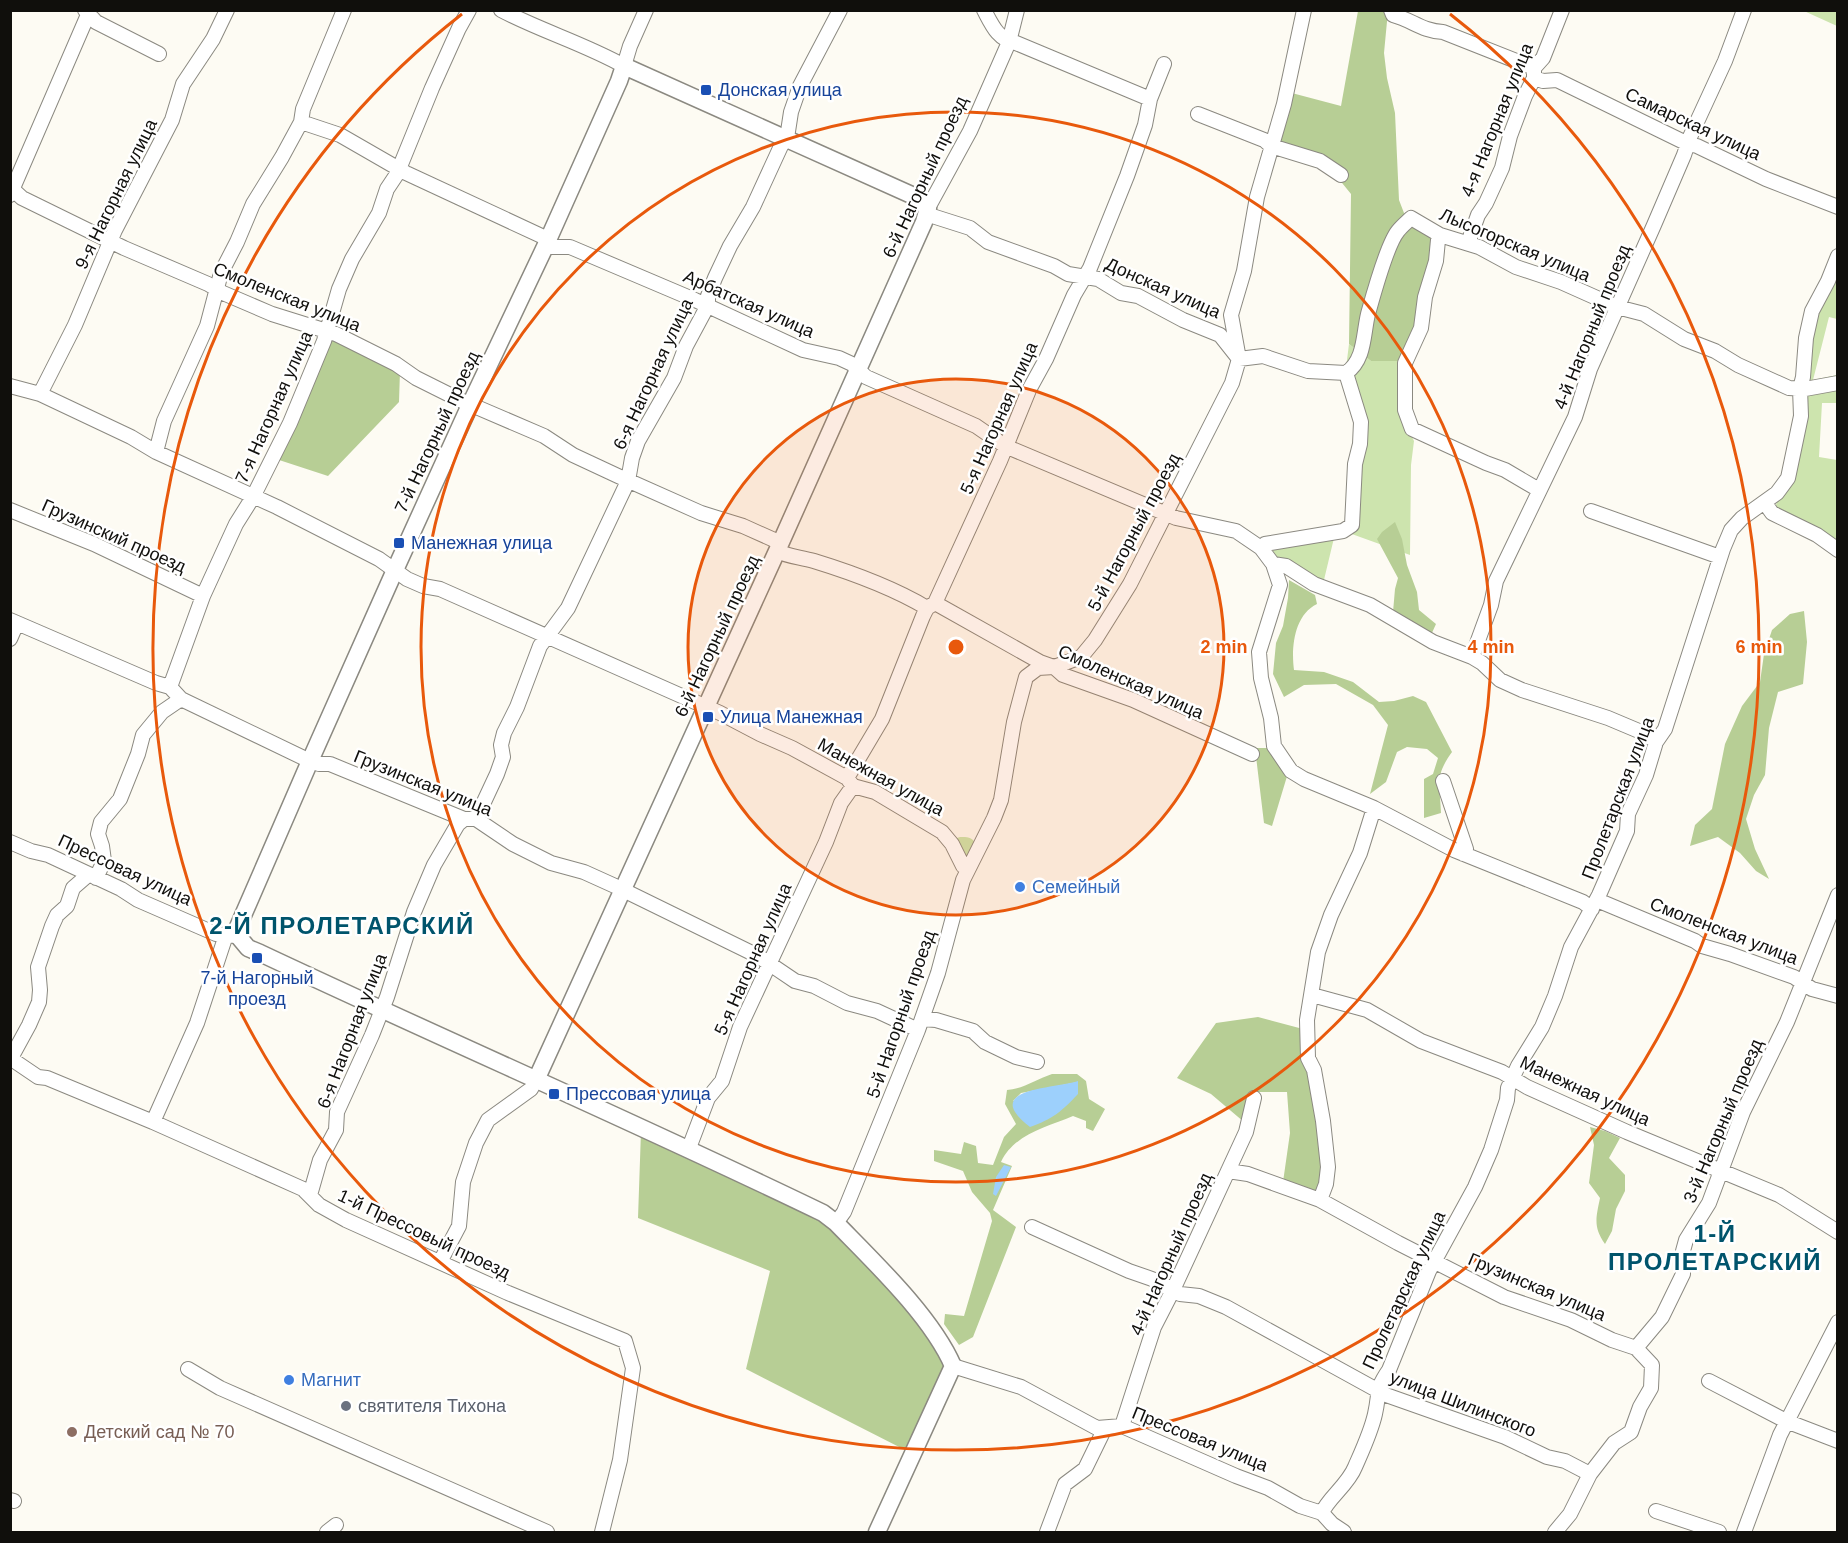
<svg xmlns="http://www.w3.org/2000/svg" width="1848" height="1543" font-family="Arial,sans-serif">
<rect width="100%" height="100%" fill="#fdfbf3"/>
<path fill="#cde4ae" d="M 1804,11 L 1837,11 L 1837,26 Z
M 1837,270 L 1837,319 L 1829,317 L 1813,380 L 1837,375 L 1837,403 L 1822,403 L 1819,457 L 1837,460 L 1837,546 L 1779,513 L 1776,505 L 1806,393 L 1810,339 L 1817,312 Z
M 1349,344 L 1371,361 L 1398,361 L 1404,421 L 1414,441 L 1411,465 L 1410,555 L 1349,533 L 1358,465 L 1364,444 L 1346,368 Z
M 1334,538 L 1323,584 C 1310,577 1273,563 1272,547 Z
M 960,837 C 967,837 972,837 975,843 L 965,863 L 954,839 Z"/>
<path fill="#b7ce95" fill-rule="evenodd" d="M 1358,11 L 1388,11 L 1384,53 L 1387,78 L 1395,113 L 1399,200 L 1404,213 L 1410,221 L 1431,235 L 1433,240 L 1432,260 L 1410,349 L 1398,361 L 1371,361 L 1349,344 L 1351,194 L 1334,173 L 1276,143 L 1288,92 L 1341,106 Z
M 331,337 L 400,371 L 399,402 L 328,476 L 276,459 Z
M 1395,522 L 1402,539 L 1407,565 L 1417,592 L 1419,610 L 1436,624 L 1431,635 L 1393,612 L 1395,589 L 1398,578 L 1377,539 L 1382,532 Z
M 1289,580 L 1315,595 L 1317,604 C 1294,615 1291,648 1294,670 L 1324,672 L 1353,682 L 1379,702 L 1394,701 L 1413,696 L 1426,702 L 1452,752 C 1434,777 1440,784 1441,813 L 1424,818 L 1424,779 L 1433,774 L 1438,758 L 1427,749 L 1407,747 L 1397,752 L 1386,782 L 1370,794 L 1388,725 L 1373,705 L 1336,684 L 1304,685 L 1284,697 L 1273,674 L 1276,643 L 1283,626 L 1288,598 Z
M 1804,611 L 1807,642 L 1803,684 L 1778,692 L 1769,728 L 1765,775 L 1754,795 L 1746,819 L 1755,849 L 1769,879 L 1756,871 L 1740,853 L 1718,837 L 1690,846 L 1695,825 L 1712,809 L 1725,744 L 1742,706 L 1760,682 L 1764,654 L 1772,630 L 1790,614 Z
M 1255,748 L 1270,748 L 1288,773 L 1272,826 L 1264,823 Z
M 1258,1017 L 1303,1029 L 1323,1143 L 1321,1182 L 1317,1189 L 1312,1192 L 1283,1182 L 1290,1133 L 1287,1092 L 1252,1092 L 1244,1122 L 1211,1094 L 1177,1078 L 1216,1023 Z
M 1052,1074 L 1077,1074 L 1086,1081 L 1089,1099 L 1105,1109 L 1093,1131 L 1086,1128 L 1086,1121 L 1073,1116 C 1047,1127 1014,1134 1001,1162 L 1012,1166 L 993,1210 L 1016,1227 L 973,1337 L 959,1345 L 944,1324 L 945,1314 L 964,1316 L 992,1221 L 990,1213 L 972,1192 L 963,1171 L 934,1161 L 934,1150 L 961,1154 L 964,1142 L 976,1146 L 978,1163 L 993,1165 L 1004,1137 L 1016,1124 L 1005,1104 L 1007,1090 C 1023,1089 1037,1079 1052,1074 ZM 1078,1082 L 1013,1101 L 1021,1093 Z
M 1590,1127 L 1605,1131 L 1620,1138 L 1609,1158 L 1625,1175 L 1625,1191 L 1616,1209 L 1612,1231 L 1605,1244 C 1593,1227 1596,1218 1600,1198 L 1589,1183 L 1594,1145 Z
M 641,1131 L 817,1216 C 838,1232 856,1251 874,1270 C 901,1298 934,1328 944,1366 L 909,1452 L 746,1369 L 770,1271 L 638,1218 Z"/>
<path fill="#9dd0fc" d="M 1078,1081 L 1078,1094 C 1062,1111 1053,1119 1030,1127 C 979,1088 1054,1089 1078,1081 Z
M 1004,1165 L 1011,1167 L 996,1196 L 993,1194 L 996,1177 Z"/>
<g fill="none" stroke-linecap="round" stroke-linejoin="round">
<g stroke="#8b8981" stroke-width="16">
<path id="minor" d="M 85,10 L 96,22 L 159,54
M 501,10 C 541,31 585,44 624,66 L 630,46 L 646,10
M 984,10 C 992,25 998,40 1016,43 L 1150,99
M 1391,10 L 1393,15 C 1412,20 1422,31 1443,32 L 1534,68
M 1534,78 L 1543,81 L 1557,80 L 1688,144 L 1697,146 L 1766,179 L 1838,207
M 1198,114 L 1264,140 L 1271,146 L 1320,161 L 1341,175
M 301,122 L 340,135 L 406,173 L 548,239
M 10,187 L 22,198 L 124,248 L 208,284 L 223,293 L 272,314 L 336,334 L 396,364 L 416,378 L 460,400 L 544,436 L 573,455 L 618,476 L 701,513 L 743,526 L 781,543
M 10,195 L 90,10
M 928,208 L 970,131 L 1009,42 L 1017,10
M 926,214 L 970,228 L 988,242 L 1054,266 L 1068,274 L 1098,279 L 1121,293 L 1138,296 L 1183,320 L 1220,335 L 1239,359 L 1263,356 L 1308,371 L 1346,373
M 1440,235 L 1438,240 L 1436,261 L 1425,297 L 1421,328 L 1405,363 L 1405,410 L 1412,429 L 1486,463 L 1505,470 L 1539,490
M 1468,243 L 1478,215 L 1486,203 L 1502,168 L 1510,136 L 1525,96 L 1534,78 L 1534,68 L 1543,58 L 1562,10
M 546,245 L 552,247 L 570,247 L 695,300 L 803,350 L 839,358 L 852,364 L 866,377 L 976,426 L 1005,446 L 1176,518 L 1236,531 L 1261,548 L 1273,564 L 1280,585 L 1259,652 L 1261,678 L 1271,718 L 1274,746 L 1291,771 L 1304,779 L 1374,808 L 1454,850 L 1583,902 L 1592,909
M 1346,373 C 1365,360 1363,335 1368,314 C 1373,296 1387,244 1398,231 C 1402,226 1407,222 1411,218 L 1440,235 L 1479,247 L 1516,267 L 1561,282 L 1617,307 L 1644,314 L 1684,339 L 1715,351 L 1738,365 L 1789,388 L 1805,389 L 1838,383
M 10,386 L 40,394 L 131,437 L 156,452 L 277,507 L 379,559 L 407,579 L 423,586 L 440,589 L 720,713 L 760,734 L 792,748 L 847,778 L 853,786 L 875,792 L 942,832 L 952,844 L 963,866 L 968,869
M 40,394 L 75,325 L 115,230 L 172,120 L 183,84 L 213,39 L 227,10
M 156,452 L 164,421 L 207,326 L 221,273 L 237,242 L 253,204 L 282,157 L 301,122 L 303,109 L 344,10
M 1765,503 L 1772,513 L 1817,535 L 1838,550
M 10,510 L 94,544 L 203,596
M 1591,511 L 1720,557
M 1261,548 L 1265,544 L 1343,531 L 1352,525 L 1355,464 L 1360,444 L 1361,422 L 1346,373
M 777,551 C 789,557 801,557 814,561 C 853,573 892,587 927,608
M 1273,564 L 1286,566 L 1314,584 L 1370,605 L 1433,642 L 1472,657 L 1482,663 L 1500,680 L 1522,690 L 1608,718 L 1646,734 L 1656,742
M 935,603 L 1040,662 L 1054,667 L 1063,675 L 1133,700 L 1252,754
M 10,620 L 156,683 L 170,687 L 181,699 L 310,761 L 319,764 L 330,764 L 464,819 L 476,819 L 513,844 L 551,863 L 584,872 L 615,886 L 758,956 L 795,981 L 814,986 L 847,1003 L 877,1011 L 918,1030
M 10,639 L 17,623
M 1472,657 L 1491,605 L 1496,581 L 1575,417 L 1590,369 L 1654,225 L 1684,155 L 1690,137 L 1725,61 L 1744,10
M 170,687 L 203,596 L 236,524 L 253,497 L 290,423 L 324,341 L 339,289 L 352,259 L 379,213 L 387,189 L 397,174 L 432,88 L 459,28 L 469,10
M 847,778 L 882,719 L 923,616 L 927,608 L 935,603 L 1000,461 L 1029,390 L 1046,359 L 1074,295 L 1090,268 L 1127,176 L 1145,125 L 1150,99 L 1164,64
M 1443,781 L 1466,849 L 1463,854
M 476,819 L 497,774 L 503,757 L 501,745 L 504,733 L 517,707 L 540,646 L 568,608 L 628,481 L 632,458 L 638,441 L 674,378 L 686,346 L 708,305 L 708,296 L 715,278 L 730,246 L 753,207 L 781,146 L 787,138 L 791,112 L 800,86 L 840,10
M 10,842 L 31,851 L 48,855 L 121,889 L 138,900 L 216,934 L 238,936
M 96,878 L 104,861 L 102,846 L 98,834 L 101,822 L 120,799 L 138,754 L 143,735 L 162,712 L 181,699
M 1597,900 L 1695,941 L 1702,946 L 1730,954 L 1794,977 L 1812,989 L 1838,996
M 1312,995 L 1367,1010 L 1421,1041 L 1502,1072 L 1527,1087 L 1627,1132 L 1779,1195 L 1838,1232
M 922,1019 L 936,1020 L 973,1031 L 985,1042 L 1016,1057 L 1037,1062
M 10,1058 L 38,1077 L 47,1078 L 153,1122 L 303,1189 L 319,1205 L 346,1220 L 508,1293 L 625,1341 L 633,1368 L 620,1460 L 602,1532
M 11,1058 L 29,1025 L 39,1002 L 40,990 L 38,967 L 52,926 L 57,915 L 67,906 L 73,888 L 88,875
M 153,1122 L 197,1023 L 226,935
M 689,1148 L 708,1098 L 722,1081 L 740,1027 L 826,842 L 841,803 L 853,786
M 1228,1171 L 1248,1174 L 1320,1200 L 1398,1243 L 1504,1297 L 1571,1320 L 1612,1340 L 1636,1348
M 310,1195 L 320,1160 L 336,1130 L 337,1112 L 372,1035 L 387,997 L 414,912 L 434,865 L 458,824 L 464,819
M 1320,1200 L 1326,1184 L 1328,1167 L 1323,1121 L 1314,1070 L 1308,1058 L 1307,1020 L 1318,952 L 1331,915 L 1360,853 L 1374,808
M 836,1223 L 844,1212 L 918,1030 L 938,973 L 963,880 L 994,818 L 1001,800 L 1014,722 L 1026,677 L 1038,668 L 1054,667 L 1081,657 L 1095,640 L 1130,584 L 1232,383 L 1239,359 L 1231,315 L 1244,271 L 1257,197 L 1284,104 L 1304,10
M 1032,1227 L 1129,1271 L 1152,1279 L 1180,1294 L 1199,1296 L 1226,1307 L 1386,1395 L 1505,1437 L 1547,1457 L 1565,1461 L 1590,1474
M 440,1262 L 459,1226 L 463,1182 L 476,1143 L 488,1120 L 531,1089 L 537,1078
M 953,1366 L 1021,1387 L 1097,1428 L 1122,1426 L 1236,1476 L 1268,1488 L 1300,1506 L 1322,1513 L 1332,1524 L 1344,1532
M 188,1369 L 220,1388 L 547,1532
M 1709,1381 L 1786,1421 L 1838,1441
M 1122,1426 L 1154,1327 L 1173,1290 L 1246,1132 L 1254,1098
M 10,1500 L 14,1501
M 1656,1511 L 1719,1532
M 1322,1513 C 1327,1499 1348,1485 1355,1467 C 1362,1451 1371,1432 1375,1414 C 1380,1392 1375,1390 1389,1370 L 1429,1271 L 1475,1187 L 1491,1150 L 1507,1100 L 1508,1088 L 1518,1066 L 1542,1027 L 1555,996 L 1571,947 L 1599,895 L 1627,831 L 1628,814 L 1646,775 L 1656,742 L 1665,729 L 1723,549 L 1731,530 L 1742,518 L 1777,493 L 1788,478 L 1801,416 L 1800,389 L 1803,377 L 1806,338 L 1812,311 L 1828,281 L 1838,256
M 327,1532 L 336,1525
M 1047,1532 L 1065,1484 L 1085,1469 L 1105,1428
M 1555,1532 L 1570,1514 L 1590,1474 L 1614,1443 L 1631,1432 L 1640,1407 L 1651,1388 L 1652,1365 L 1636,1348 L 1662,1317 L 1683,1274 L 1683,1251 L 1686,1240 L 1709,1203 L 1743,1112 L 1787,1022 L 1838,895
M 1744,1532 L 1780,1435 L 1838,1322"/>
</g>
<g stroke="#8b8981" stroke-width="19">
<path id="tertiary" d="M 537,1078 L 777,551 L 924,222 L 928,208 L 916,197 L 624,66 L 619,81 L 544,249 L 470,405 L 395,570 L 310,761 L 238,927 L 238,936 L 248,948 L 260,953 C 447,1041 637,1123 823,1213 L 836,1223 C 874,1262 932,1317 953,1366 L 877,1532"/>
</g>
<use href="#minor" stroke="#fff" stroke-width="14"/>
<use href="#tertiary" stroke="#fff" stroke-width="16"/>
</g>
<circle cx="956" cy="647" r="268" fill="#e8590c" fill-opacity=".12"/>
<g fill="none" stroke="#e8590c" stroke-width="3">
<circle cx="956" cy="647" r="268"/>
<circle cx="956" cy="647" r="535"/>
<path d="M1450 14A803 803 0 1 1 462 14"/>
</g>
<g fill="#1a4fb4" stroke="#fff" stroke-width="2">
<rect x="700" y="84" width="12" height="12" rx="3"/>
<rect x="393" y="537" width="12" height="12" rx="3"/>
<rect x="702" y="711" width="12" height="12" rx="3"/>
<rect x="251" y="952" width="12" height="12" rx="3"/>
<rect x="548" y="1088" width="12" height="12" rx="3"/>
</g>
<g fill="#3f7fe0" stroke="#fff" stroke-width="2">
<circle cx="1020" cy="887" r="6"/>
<circle cx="289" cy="1380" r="6"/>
</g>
<circle fill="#6b7280" stroke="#fff" stroke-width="2" cx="346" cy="1406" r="6"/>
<circle fill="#8d6e63" stroke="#fff" stroke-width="2" cx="72" cy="1432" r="6"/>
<g text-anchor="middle" stroke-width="5" stroke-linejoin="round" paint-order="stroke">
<g font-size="18" fill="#164399" stroke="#fff" text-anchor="start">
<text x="718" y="96">Донская улица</text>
<text x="411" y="549">Манежная улица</text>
<text x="720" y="723">Улица Манежная</text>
<text x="257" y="984" text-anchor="middle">7-й Нагорный<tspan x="257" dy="21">проезд</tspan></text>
<text x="566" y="1100">Прессовая улица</text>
</g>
<g font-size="18" fill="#100f0c" stroke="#fff">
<text transform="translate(1497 120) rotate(-68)" y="6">4-я Нагорная улица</text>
<text transform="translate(1693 124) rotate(25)" y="6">Самарская улица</text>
<text transform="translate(925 177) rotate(-65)" y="6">6-й Нагорный проезд</text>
<text transform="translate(116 194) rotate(-64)" y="6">9-я Нагорная улица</text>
<text transform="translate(1515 245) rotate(23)" y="6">Лысогорская улица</text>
<text transform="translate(1163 288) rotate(24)" y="6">Донская улица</text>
<text transform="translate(287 297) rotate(22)" y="6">Смоленская улица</text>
<text transform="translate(749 304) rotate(24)" y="6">Арбатская улица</text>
<text transform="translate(1592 327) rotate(-68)" y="6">4-й Нагорный проезд</text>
<text transform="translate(653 374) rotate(-65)" y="6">6-я Нагорная улица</text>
<text transform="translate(274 407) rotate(-66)" y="6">7-я Нагорная улица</text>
<text transform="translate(999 418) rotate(-66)" y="6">5-я Нагорная улица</text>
<text transform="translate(437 432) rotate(-65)" y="6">7-й Нагорный проезд</text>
<text transform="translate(1134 532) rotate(-62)" y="6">5-й Нагорный проезд</text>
<text transform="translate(114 536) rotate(24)" y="6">Грузинский проезд</text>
<text transform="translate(717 636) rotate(-65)" y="6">6-й Нагорный проезд</text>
<text transform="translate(1131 682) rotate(24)" y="6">Смоленская улица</text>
<text transform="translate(881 777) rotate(29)" y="6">Манежная улица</text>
<text transform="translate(423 783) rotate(22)" y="6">Грузинская улица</text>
<text transform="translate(1618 798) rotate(-69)" y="6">Пролетарская улица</text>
<text transform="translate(125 870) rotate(25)" y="6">Прессовая улица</text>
<text transform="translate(1724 931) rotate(21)" y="6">Смоленская улица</text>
<text transform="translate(753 959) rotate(-66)" y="6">5-я Нагорная улица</text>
<text transform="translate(901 1014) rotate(-71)" y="6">5-й Нагорный проезд</text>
<text transform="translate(352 1031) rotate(-69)" y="6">6-я Нагорная улица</text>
<text transform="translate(1585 1091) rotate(25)" y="6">Манежная улица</text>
<text transform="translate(1723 1121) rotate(-67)" y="6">3-й Нагорный проезд</text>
<text transform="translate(424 1234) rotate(25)" y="6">1-й Прессовый проезд</text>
<text transform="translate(1171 1254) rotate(-66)" y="6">4-й Нагорный проезд</text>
<text transform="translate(1537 1287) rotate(23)" y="6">Грузинская улица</text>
<text transform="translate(1404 1290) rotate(-65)" y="6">Пролетарская улица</text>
<text transform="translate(1463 1404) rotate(21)" y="6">улица Шилинского</text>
<text transform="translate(1200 1439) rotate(22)" y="6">Прессовая улица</text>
</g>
<g font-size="18" fill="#366cbe" stroke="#fff" text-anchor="start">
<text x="1032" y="893">Семейный</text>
<text x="301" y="1386">Магнит</text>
</g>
<g font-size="18" fill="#5b616d" stroke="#fff" text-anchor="start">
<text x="358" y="1412">святителя Тихона</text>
</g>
<g font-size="18" fill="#785e54" stroke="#fff" text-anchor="start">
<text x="84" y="1438">Детский сад № 70</text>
</g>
<g font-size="24" font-weight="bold" letter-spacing="1.5" fill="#00546c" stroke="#fff">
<text x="342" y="934">2-Й ПРОЛЕТАРСКИЙ</text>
<text x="1715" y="1242">1-Й<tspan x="1715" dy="28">ПРОЛЕТАРСКИЙ</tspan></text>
</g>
</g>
<circle cx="956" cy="647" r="9" fill="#e8590c" stroke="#fff" stroke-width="3"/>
<g font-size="18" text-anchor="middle" font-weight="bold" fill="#e8590c" stroke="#fff" stroke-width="5" stroke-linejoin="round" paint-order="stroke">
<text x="1224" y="653">2 min</text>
<text x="1491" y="653">4 min</text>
<text x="1759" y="653">6 min</text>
</g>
<rect width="1848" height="1543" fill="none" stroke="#100f0c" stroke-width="24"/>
</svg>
